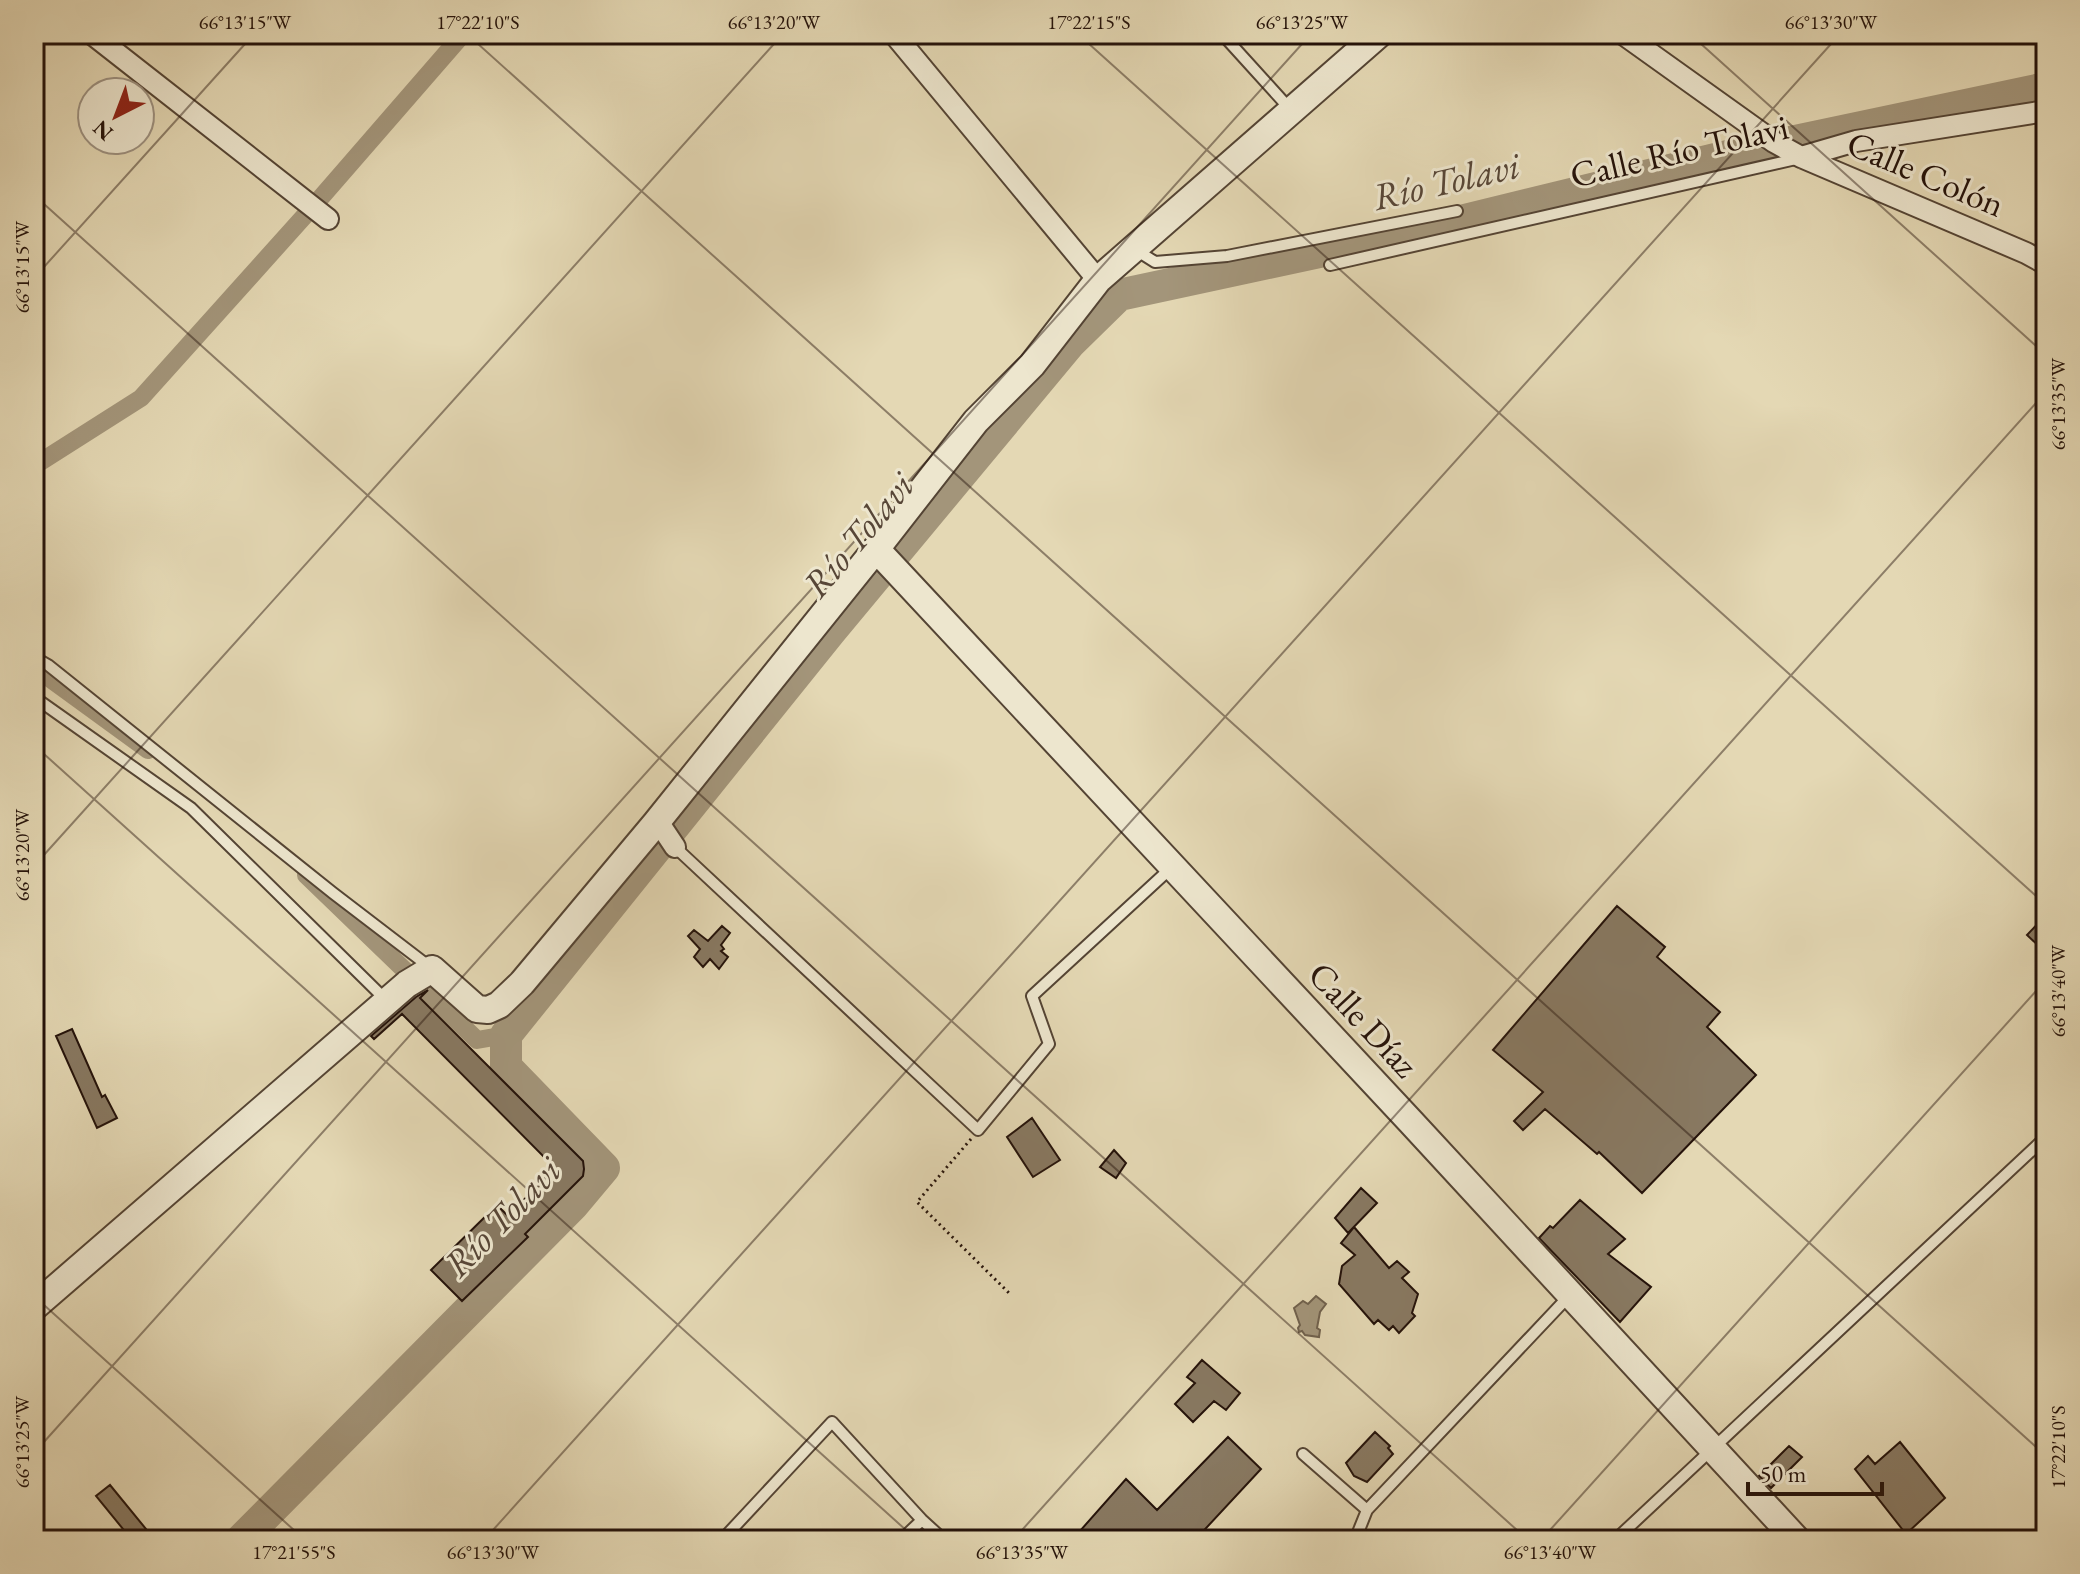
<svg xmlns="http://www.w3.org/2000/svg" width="2080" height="1574" font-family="'EB Garamond',serif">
<rect width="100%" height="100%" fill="#e4d8b4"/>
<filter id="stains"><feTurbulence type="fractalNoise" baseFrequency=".0025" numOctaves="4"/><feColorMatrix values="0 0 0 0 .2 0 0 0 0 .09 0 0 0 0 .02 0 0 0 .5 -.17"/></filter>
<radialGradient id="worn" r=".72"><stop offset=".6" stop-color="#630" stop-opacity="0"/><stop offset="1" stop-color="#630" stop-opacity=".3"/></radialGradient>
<path fill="#a3957a" stroke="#70614d" stroke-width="2" d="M 1316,1296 L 1326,1304 L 1320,1312 L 1317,1328 L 1320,1330 L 1319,1337 L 1305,1335 L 1302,1331 L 1299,1332 L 1298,1328 L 1300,1325 L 1294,1308 L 1303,1301 L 1308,1304 Z"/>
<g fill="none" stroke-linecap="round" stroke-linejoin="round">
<path stroke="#a3957a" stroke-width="18" d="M 34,466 L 141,398 L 317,202 L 463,34
M 34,667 L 148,750
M 306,875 L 477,1040 L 506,1035"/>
<path stroke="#a3957a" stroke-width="32" d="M 241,1540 L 573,1205 L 604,1168 L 506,1067 L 506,1035 L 830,632 L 1070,343 L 1119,295 L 1436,227 L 1752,150 L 2046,88"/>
</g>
<path fill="#887962" stroke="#24120a" stroke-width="2" d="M 1617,906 L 1665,947 L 1657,957 L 1720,1012 L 1707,1027 L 1756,1075 L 1642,1193 L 1599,1152 L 1597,1154 L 1545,1109 L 1523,1130 L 1514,1121 L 1543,1092 L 1493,1050 Z
M 2046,915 L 2046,953 L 2027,935 Z
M 722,926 L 730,933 L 721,945 L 724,949 L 721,951 L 728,957 L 719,969 L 710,959 L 703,967 L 694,957 L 700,949 L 688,936 L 694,930 L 708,941 Z
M 428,990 L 420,998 L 583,1161 L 584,1169 L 583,1176 L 525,1234 L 528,1237 L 462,1301 L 431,1270 L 497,1205 L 508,1216 L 555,1168 L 402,1014 L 374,1039 L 371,1036 L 416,997 Z
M 72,1029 L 102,1097 L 105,1095 L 117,1118 L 97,1128 L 56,1036 Z
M 1032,1118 L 1060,1160 L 1033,1177 L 1007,1137 Z
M 1114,1150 L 1126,1163 L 1116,1178 L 1100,1167 Z
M 1361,1188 L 1377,1203 L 1348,1233 L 1335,1218 Z
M 1580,1200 L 1625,1239 L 1608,1254 L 1651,1287 L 1620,1322 L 1539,1238 L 1550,1226 L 1553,1228 Z
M 1354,1227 L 1389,1268 L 1397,1261 L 1409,1272 L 1402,1278 L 1418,1294 L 1412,1313 L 1415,1316 L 1399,1333 L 1393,1326 L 1389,1330 L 1378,1320 L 1374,1324 L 1339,1284 L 1342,1266 L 1355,1255 L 1341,1243 Z
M 1202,1360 L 1240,1393 L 1226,1410 L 1214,1401 L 1193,1422 L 1175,1404 L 1195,1383 L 1187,1377 Z
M 1375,1432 L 1390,1446 L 1388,1448 L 1393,1454 L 1367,1482 L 1354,1476 L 1346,1463 Z
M 1228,1437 L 1261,1469 L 1195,1540 L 1072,1540 L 1126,1479 L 1157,1510 Z
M 1900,1442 L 1945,1498 L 1906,1534 L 1855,1469 L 1868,1456 L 1875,1464 Z
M 1789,1446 L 1802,1457 L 1771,1488 L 1759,1476 Z
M 110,1485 L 155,1540 L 132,1540 L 96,1496 Z"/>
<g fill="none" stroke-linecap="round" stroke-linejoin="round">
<g stroke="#544434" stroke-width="14">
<path id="service" d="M 1222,34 L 1290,109
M 1136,250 L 1155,262 L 1227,256 L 1457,211
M 1330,265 L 1800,158
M 34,657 L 48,665 L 333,893 L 431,968
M 34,697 L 191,808 L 386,1000
M 675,847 L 978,1130 L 1049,1044 L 1032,996 L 1171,868
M 1303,1454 L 1367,1510
M 722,1540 L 832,1422 L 922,1520 L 944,1540
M 901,1540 L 922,1520
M 1353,1540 L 1357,1535 L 1367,1510 L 1569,1296
M 1615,1540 L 2046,1137"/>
</g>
<g stroke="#544434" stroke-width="24">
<path id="minor" d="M 92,34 L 328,219
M 894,34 L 1098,280
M 1623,34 L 1774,142 L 1801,157 L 2026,253 L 2046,264
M 1801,157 L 1856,141 L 2046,111
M 656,823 L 663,829 L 675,847"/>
</g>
<g stroke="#544434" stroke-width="30">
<path id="tertiary" d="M 876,549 L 1411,1122 L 1797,1540
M 34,1307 L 407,984 L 432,969 L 477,1009 L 488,1010 L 499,1005 L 522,983 L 656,823 L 876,549 L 976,421 L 1032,365 L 1098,280 L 1379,34"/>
</g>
<path stroke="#24120a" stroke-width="3" stroke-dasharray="2 4" stroke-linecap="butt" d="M 971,1139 L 917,1202 L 1011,1295"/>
<use href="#service" stroke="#ede6ce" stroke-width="10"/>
<use href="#minor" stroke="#ede6ce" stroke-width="20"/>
<use href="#tertiary" stroke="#ede6ce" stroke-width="26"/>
</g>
<path fill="none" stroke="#24120a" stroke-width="2" stroke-opacity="0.45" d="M 467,34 L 2046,1456M 1078,34 L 2046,905M 1690,34 L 2046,355M 34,195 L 1528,1540M 34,278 L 254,34M 34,745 L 917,1540M 34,866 L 783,34M 34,1296 L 305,1540M 34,1453 L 1311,34M 484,1540 L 1840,34M 1013,1540 L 2046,392M 1541,1540 L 2046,980"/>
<g text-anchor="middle" stroke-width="6" stroke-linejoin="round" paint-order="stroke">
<g font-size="36" fill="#24120a" stroke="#ede6ce">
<text transform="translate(1679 150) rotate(-13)" y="13">Calle Río Tolavi</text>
<text transform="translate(1926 173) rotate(23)" y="13">Calle Colón</text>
<text transform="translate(1364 1019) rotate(47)" y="13">Calle Díaz</text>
</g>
<g font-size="38" font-style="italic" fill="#574637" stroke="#ede6ce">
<text transform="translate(1446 181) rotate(-13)" y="13">Río Tolavi</text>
<text transform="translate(858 535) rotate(-50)" y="13">Río Tolavi</text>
<text transform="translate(502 1217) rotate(-46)" y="13">Río Tolavi</text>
</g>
</g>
<rect width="2080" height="1574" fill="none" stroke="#e4d8b4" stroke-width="88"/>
<g transform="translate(116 116) rotate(222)"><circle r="38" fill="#ede6ce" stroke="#9d9180" stroke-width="2"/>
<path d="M0-6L14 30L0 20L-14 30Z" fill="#8f2418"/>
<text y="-12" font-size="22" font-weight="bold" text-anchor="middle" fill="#24120a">N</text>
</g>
<path d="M1748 1482v12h134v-12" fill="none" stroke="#24120a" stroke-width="4"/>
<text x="1760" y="1482" font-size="24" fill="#24120a" stroke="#ede6ce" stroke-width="6" paint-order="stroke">50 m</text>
<rect x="44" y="44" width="1992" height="1486" fill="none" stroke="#24120a" stroke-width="3"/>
<g font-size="20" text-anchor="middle" fill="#24120a">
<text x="245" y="29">66°13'15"W</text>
<text x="478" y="29">17°22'10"S</text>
<text x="774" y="29">66°13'20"W</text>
<text x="1089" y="29">17°22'15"S</text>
<text x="1302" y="29">66°13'25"W</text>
<text x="1831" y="29">66°13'30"W</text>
<text transform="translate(22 267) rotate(-90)" y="7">66°13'15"W</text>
<text transform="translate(2058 404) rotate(-90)" y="7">66°13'35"W</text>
<text transform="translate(22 855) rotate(-90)" y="7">66°13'20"W</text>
<text transform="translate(2058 991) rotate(-90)" y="7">66°13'40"W</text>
<text transform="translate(22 1442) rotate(-90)" y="7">66°13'25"W</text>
<text transform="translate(2058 1447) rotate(-90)" y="7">17°22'10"S</text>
<text x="294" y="1559">17°21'55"S</text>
<text x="493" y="1559">66°13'30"W</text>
<text x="1022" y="1559">66°13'35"W</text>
<text x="1550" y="1559">66°13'40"W</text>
</g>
<rect width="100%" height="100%" filter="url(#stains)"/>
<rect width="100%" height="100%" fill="url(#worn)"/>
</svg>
